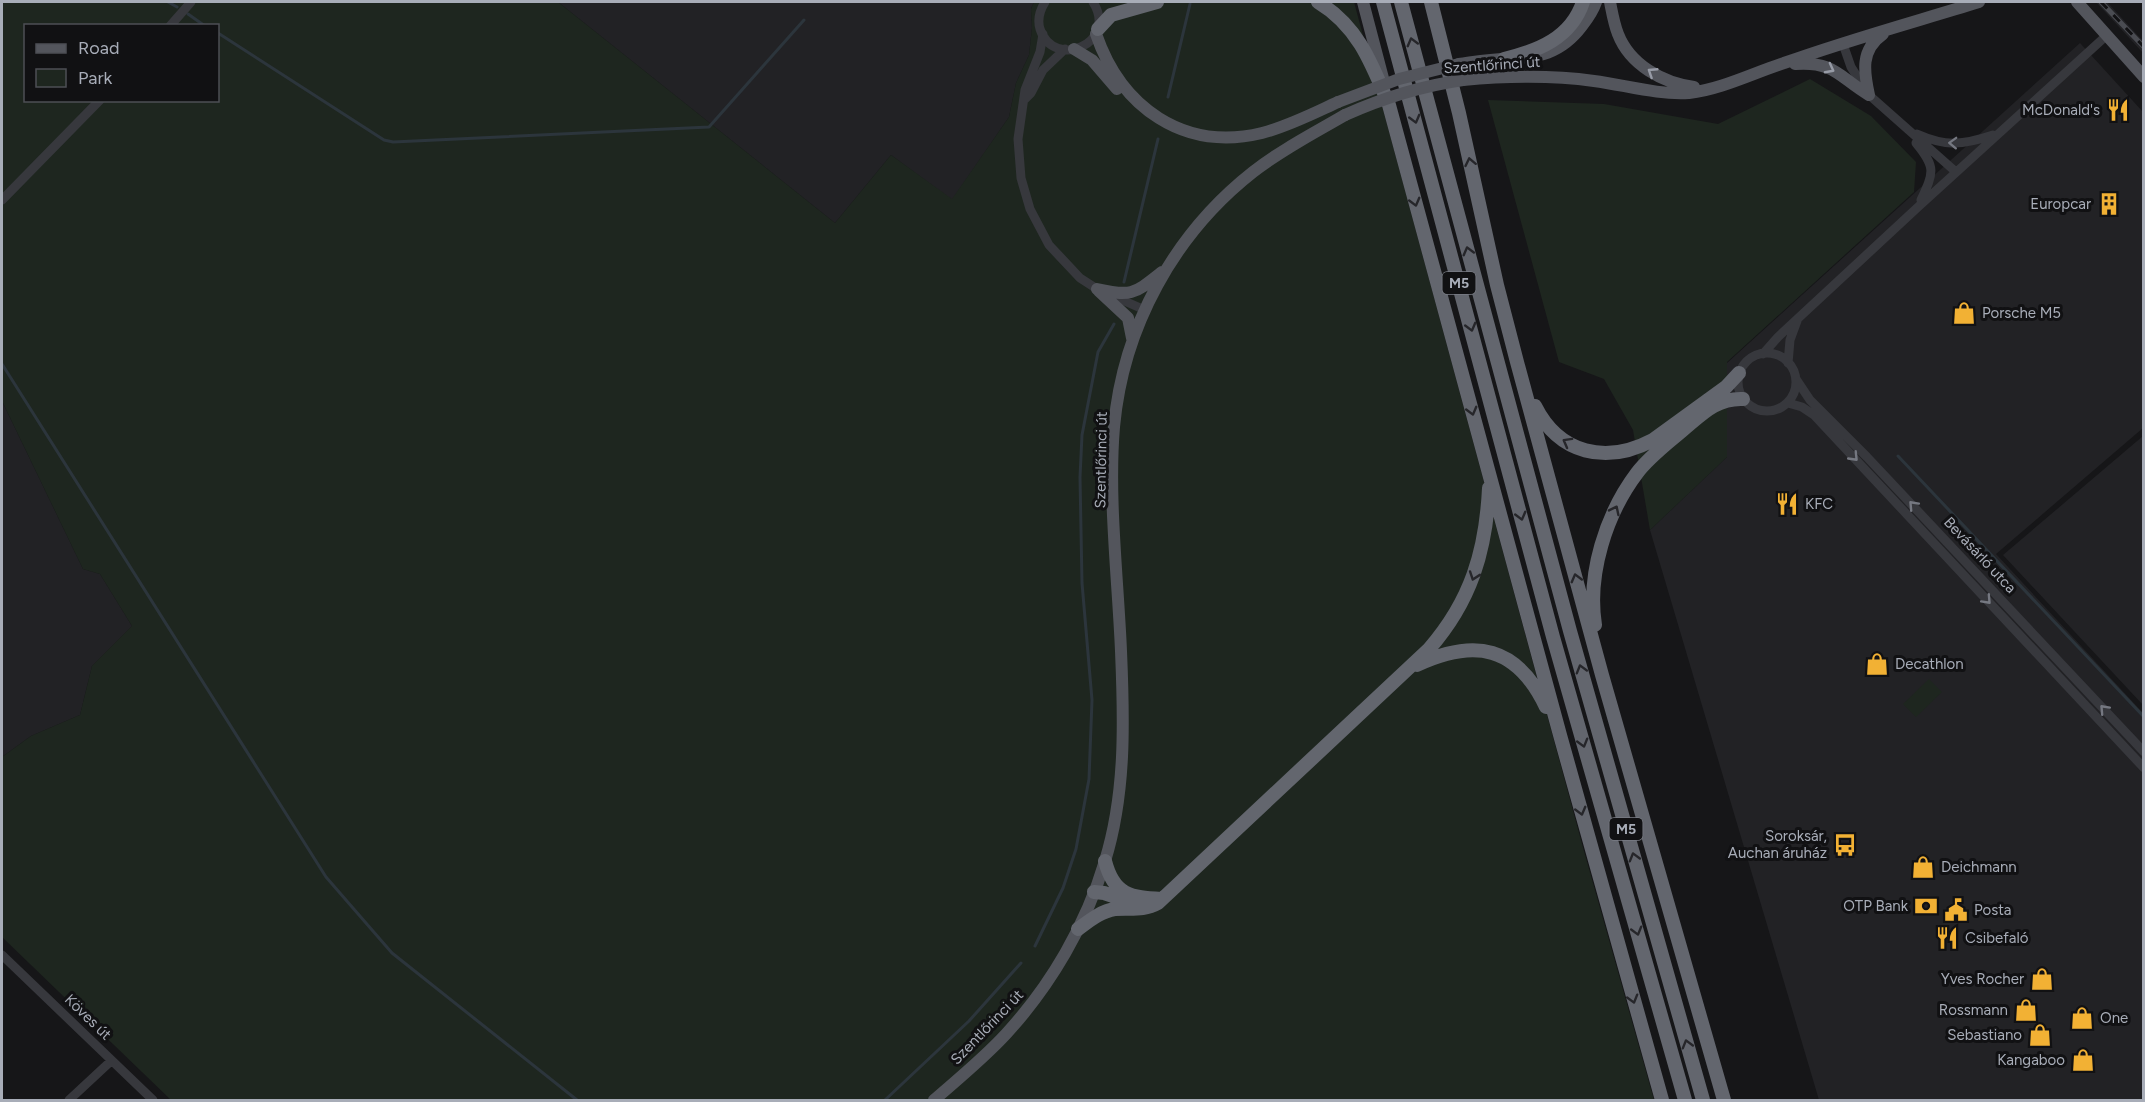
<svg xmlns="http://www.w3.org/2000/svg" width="2145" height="1102" font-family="Figtree,sans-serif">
<rect width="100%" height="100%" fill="#161618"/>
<path fill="#222225" d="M 558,2 L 1034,2 L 1031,9 L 1032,28 L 1029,55 L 1016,83 L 1009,117 L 952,200 L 891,155 L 835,223 Z
M 2096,2 L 2107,2 L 2143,41 L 2143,53 Z
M 2080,43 L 2143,112 L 2143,428 L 1996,554 L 2143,713 L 2143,1100 L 1819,1100 L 1650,530 L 1727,457 L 1727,363 Z
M 2,401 L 83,569 L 100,574 L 132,626 L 92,666 L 80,715 L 31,736 L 2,757 Z
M 2143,436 L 2143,705 L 2003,555 Z"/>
<path fill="#1e261f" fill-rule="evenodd" d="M 2,2 L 558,2 L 835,223 L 891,155 L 952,199 L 1009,117 L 1016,83 L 1029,55 L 1032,28 L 1031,9 L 1034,2 L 1354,2 L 1582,844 L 1654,1100 L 171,1100 L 2,937 L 2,757 L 31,736 L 80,715 L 92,666 L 132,626 L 100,574 L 83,569 L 2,401 ZM 26,26 L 218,26 L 218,100 L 26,100 Z
M 1810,79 L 1871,116 L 1916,162 L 1914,192 L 1727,362 L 1727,457 L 1650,530 L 1633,430 L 1604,379 L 1559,362 L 1488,100 L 1604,104 L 1718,124 Z
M 1929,679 L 1942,692 L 1916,717 L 1903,704 Z"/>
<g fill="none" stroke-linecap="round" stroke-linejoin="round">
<path stroke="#2c353c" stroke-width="3" d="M 168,2 L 177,7
M 188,14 L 205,26
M 218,33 L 384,140 L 393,142 L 709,127 L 804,20
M 1168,97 L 1190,4
M 1124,282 L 1158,139
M 2,364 L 326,877 L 392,953 L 577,1100
M 1898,456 L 2144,717
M 1035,946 L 1063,888 L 1076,849 L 1089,779 L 1092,700 L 1082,583 L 1080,477 L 1082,435 L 1098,352 L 1114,324
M 885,1100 L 969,1021 L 1021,963"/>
<path stroke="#37383d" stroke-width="9" d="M 1045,2 C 1040,10 1037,19 1040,29 C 1054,71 1119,43 1093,2
M 170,26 L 191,2
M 1043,34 L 1040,52 L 1025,90 L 1018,139 L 1021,178 L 1030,209 L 1049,245 L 1080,278 L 1097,289 L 1145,310
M 1843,44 L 1851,67 L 1869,95 L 1956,172
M 1025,99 L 1031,93 L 1043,70 L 1065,49
M 1917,134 C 1946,147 1963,145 1993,135
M 1916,143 C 1936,167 1934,172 1921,200
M 2,200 L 100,100
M1738 382a29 29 0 1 1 58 0a29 29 0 1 1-58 0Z
M 1763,354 L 1778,337 L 1918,207 L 2106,36
M 1788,363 L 1790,340 L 1797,321
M 1796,379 L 1810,400 L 1867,457 L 2144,752
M 1788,403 L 1802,407 L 1814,415 L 2144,768
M 2,955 L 153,1100
M 69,1100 L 111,1061"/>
<path stroke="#53555c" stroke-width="12" d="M 1363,2 L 1384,82
M 1610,2 C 1612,12 1614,24 1618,34 C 1630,65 1663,83 1694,87
M 2077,2 L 2144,77
M 1096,34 C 1121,107 1183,152 1262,133 C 1289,126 1314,113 1338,102
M 1074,49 L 1092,60 L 1117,89
M 1459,64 C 1474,62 1490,59 1505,59 C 1538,58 1561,54 1582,26 C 1588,18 1593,11 1596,2
M 1795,64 C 1834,61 1839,77 1869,95
M 1463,80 C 1507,76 1550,75 1594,81 C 1625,85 1657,95 1689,93 C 1722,89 1753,73 1784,63 C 1848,40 1914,22 1979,2
M 1869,95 C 1864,72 1860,50 1883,34
M 1097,289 C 1132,297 1134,294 1162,272
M 1099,291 L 1128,318 L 1132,338
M 934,1100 C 958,1079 984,1058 1006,1034 C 1051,985 1086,925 1105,861 C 1126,793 1124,721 1121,651 C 1118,579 1108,498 1114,427 C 1123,327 1174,234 1253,172 C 1281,150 1314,133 1345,115"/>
<path stroke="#63666e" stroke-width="14" d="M 1318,2 C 1358,26 1372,64 1389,105 L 1560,735 L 1662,1100
M 1383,2 L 1553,637 L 1685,1100
M 1401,2 L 1570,631 L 1703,1100
M 1431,2 L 1459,113 L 1497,285 L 1517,362 L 1602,675 L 1724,1100
M 1098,29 L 1111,15 L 1157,2
M 1504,59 C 1538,51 1571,38 1583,2
M 1535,406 C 1559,454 1606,465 1653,440 L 1726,387 L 1739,373
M 1595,625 C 1587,574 1606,514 1637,473 C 1650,456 1668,443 1684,429 C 1703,413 1717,398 1743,399
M 1417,665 C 1475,638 1517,646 1546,707
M 1105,861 C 1114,896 1131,897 1162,899
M 1094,892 L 1104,893 L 1131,902
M 1078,929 C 1089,921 1101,911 1115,909 C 1131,908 1144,911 1158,903 L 1429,649 C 1471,601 1486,551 1489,488"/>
<g stroke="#4a4c52" stroke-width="5">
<path id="rail" d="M 2101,2 L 2144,47"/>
</g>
<use href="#rail" stroke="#111113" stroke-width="3" stroke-dasharray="9" stroke-linecap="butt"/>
<path stroke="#53555c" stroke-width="12" d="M 1338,102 L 1399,79 L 1459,64
M 1345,115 C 1383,98 1421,86 1463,80"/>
</g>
<defs><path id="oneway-chevron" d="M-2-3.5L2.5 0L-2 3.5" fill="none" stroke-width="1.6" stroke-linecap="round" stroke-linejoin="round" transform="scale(1.5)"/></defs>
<g stroke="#26262a">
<use href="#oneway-chevron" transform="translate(1412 42) rotate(-105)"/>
<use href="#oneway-chevron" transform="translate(1415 119) rotate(75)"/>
<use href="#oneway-chevron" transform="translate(1470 162) rotate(-102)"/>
<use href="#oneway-chevron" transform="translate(1415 202) rotate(75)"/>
<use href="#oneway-chevron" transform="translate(1468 251) rotate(-105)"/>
<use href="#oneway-chevron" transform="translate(1471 327) rotate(75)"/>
<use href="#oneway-chevron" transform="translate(1472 411) rotate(75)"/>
<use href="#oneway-chevron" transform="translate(1567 442) rotate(-151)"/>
<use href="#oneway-chevron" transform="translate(1615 510) rotate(-64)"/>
<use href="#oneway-chevron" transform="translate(1521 516) rotate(75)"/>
<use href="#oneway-chevron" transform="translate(1474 576) rotate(109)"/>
<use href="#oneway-chevron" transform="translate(1576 578) rotate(-105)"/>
<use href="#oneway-chevron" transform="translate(1581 669) rotate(-106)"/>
<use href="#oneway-chevron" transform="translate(1583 743) rotate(74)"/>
<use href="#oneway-chevron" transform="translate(1581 811) rotate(75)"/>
<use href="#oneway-chevron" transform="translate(1634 857) rotate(-106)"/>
<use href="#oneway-chevron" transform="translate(1637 931) rotate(74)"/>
<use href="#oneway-chevron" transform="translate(1633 999) rotate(74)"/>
<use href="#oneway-chevron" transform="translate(1687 1044) rotate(-106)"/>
</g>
<g stroke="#979ba6">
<use href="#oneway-chevron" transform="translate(1830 69) rotate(28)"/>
<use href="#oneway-chevron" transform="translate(1652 72) rotate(-147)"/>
</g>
<g stroke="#757881">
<use href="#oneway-chevron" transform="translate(1953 143) rotate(-178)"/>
<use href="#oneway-chevron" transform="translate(1854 457) rotate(46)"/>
<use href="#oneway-chevron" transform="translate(1913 505) rotate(-133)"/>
<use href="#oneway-chevron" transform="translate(1987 600) rotate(47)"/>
<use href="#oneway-chevron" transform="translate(2104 709) rotate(-133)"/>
</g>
<defs>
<g id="restaurant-bare" transform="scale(1.8)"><path d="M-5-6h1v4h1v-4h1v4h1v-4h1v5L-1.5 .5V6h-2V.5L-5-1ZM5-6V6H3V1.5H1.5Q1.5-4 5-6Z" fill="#f2b134" stroke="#111113" stroke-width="2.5" paint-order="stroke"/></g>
<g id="building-bare" transform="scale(1.8)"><path d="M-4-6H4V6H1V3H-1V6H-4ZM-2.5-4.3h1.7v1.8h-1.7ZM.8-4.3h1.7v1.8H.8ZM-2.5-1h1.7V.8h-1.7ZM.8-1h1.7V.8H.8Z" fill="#f2b134" stroke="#111113" stroke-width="2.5" paint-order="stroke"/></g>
<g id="shop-bare" transform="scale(1.8)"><path d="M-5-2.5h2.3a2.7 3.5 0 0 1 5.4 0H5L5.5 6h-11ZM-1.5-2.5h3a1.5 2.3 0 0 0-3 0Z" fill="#f2b134" stroke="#111113" stroke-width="2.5" paint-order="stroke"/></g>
<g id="bus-bare" transform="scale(1.8)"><path d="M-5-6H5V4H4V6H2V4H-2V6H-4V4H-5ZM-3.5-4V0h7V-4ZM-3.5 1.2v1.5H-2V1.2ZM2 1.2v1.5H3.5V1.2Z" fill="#f2b134" stroke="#111113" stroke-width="2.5" paint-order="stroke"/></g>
<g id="bank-bare" transform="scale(1.8)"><path d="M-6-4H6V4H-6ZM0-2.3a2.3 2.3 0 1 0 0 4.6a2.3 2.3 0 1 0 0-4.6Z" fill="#f2b134" stroke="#111113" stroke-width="2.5" paint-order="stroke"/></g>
<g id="civic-bare" transform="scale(1.8)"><path d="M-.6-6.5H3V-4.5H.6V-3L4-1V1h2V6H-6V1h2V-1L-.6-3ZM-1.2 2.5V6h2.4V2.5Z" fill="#f2b134" stroke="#111113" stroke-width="2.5" paint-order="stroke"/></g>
</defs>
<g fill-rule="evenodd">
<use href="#restaurant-bare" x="2118" y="110"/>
<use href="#building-bare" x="2109" y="204"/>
<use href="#shop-bare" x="1964" y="313"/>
<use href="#restaurant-bare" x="1787" y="504"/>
<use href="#shop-bare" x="1877" y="664"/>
<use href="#bus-bare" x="1845" y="845"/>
<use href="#shop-bare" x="1923" y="867"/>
<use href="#bank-bare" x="1926" y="906"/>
<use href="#civic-bare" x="1956" y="910"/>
<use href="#restaurant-bare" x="1947" y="938"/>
<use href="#shop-bare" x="2042" y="979"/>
<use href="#shop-bare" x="2026" y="1010"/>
<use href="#shop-bare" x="2082" y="1018"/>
<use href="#shop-bare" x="2040" y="1035"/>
<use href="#shop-bare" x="2083" y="1060"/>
</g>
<g text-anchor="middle" stroke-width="6" stroke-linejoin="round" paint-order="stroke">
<g fill="#111113" stroke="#7b7e86" stroke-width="1.5">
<rect x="1442.5" y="272" width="33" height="22" rx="4.5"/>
<rect x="1609.5" y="818" width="33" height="22" rx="4.5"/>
</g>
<g font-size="14" font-weight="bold" fill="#a8adb8">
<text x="1459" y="288">M5</text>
<text x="1626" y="834">M5</text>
</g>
<g font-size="15" fill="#a8adb8" stroke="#111113">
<text transform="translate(1492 65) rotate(-4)" y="5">Szentlőrinci út</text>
<text transform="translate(1101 460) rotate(-89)" y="5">Szentlőrinci út</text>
<text transform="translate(1980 555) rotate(47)" y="5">Bevásárló utca</text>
<text transform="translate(88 1017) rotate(44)" y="5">Köves út</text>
<text transform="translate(987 1027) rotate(-46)" y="5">Szentlőrinci út</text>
</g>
<g font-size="15" fill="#a8adb8" stroke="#111113" text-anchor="end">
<text x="2100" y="115">McDonald's</text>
<text x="2091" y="209">Europcar</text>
<text x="1982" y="318" text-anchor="start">Porsche M5</text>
<text x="1805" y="509" text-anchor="start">KFC</text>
<text x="1895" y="669" text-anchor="start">Decathlon</text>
<text x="1827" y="841">Soroksár,<tspan x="1827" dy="17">Auchan áruház</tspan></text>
<text x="1941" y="872" text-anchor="start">Deichmann</text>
<text x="1908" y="911">OTP Bank</text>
<text x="1974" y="915" text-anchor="start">Posta</text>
<text x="1965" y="943" text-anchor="start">Csibefaló</text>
<text x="2024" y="984">Yves Rocher</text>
<text x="2008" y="1015">Rossmann</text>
<text x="2100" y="1023" text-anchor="start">One</text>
<text x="2022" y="1040">Sebastiano</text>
<text x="2065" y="1065">Kangaboo</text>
</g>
</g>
<rect width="2145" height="1102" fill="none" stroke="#a8adb8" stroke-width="6"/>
<rect x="24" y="24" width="195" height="78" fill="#111113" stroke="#4d4f55" stroke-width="1.5"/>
<rect x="36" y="44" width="30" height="9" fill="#53555c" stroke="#4d4f55" stroke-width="1.5"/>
<text x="78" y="54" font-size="18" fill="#a8adb8">Road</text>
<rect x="36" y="69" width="30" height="18" fill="#1e261f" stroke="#4d4f55" stroke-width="1.5"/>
<text x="78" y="84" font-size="18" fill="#a8adb8">Park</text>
</svg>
